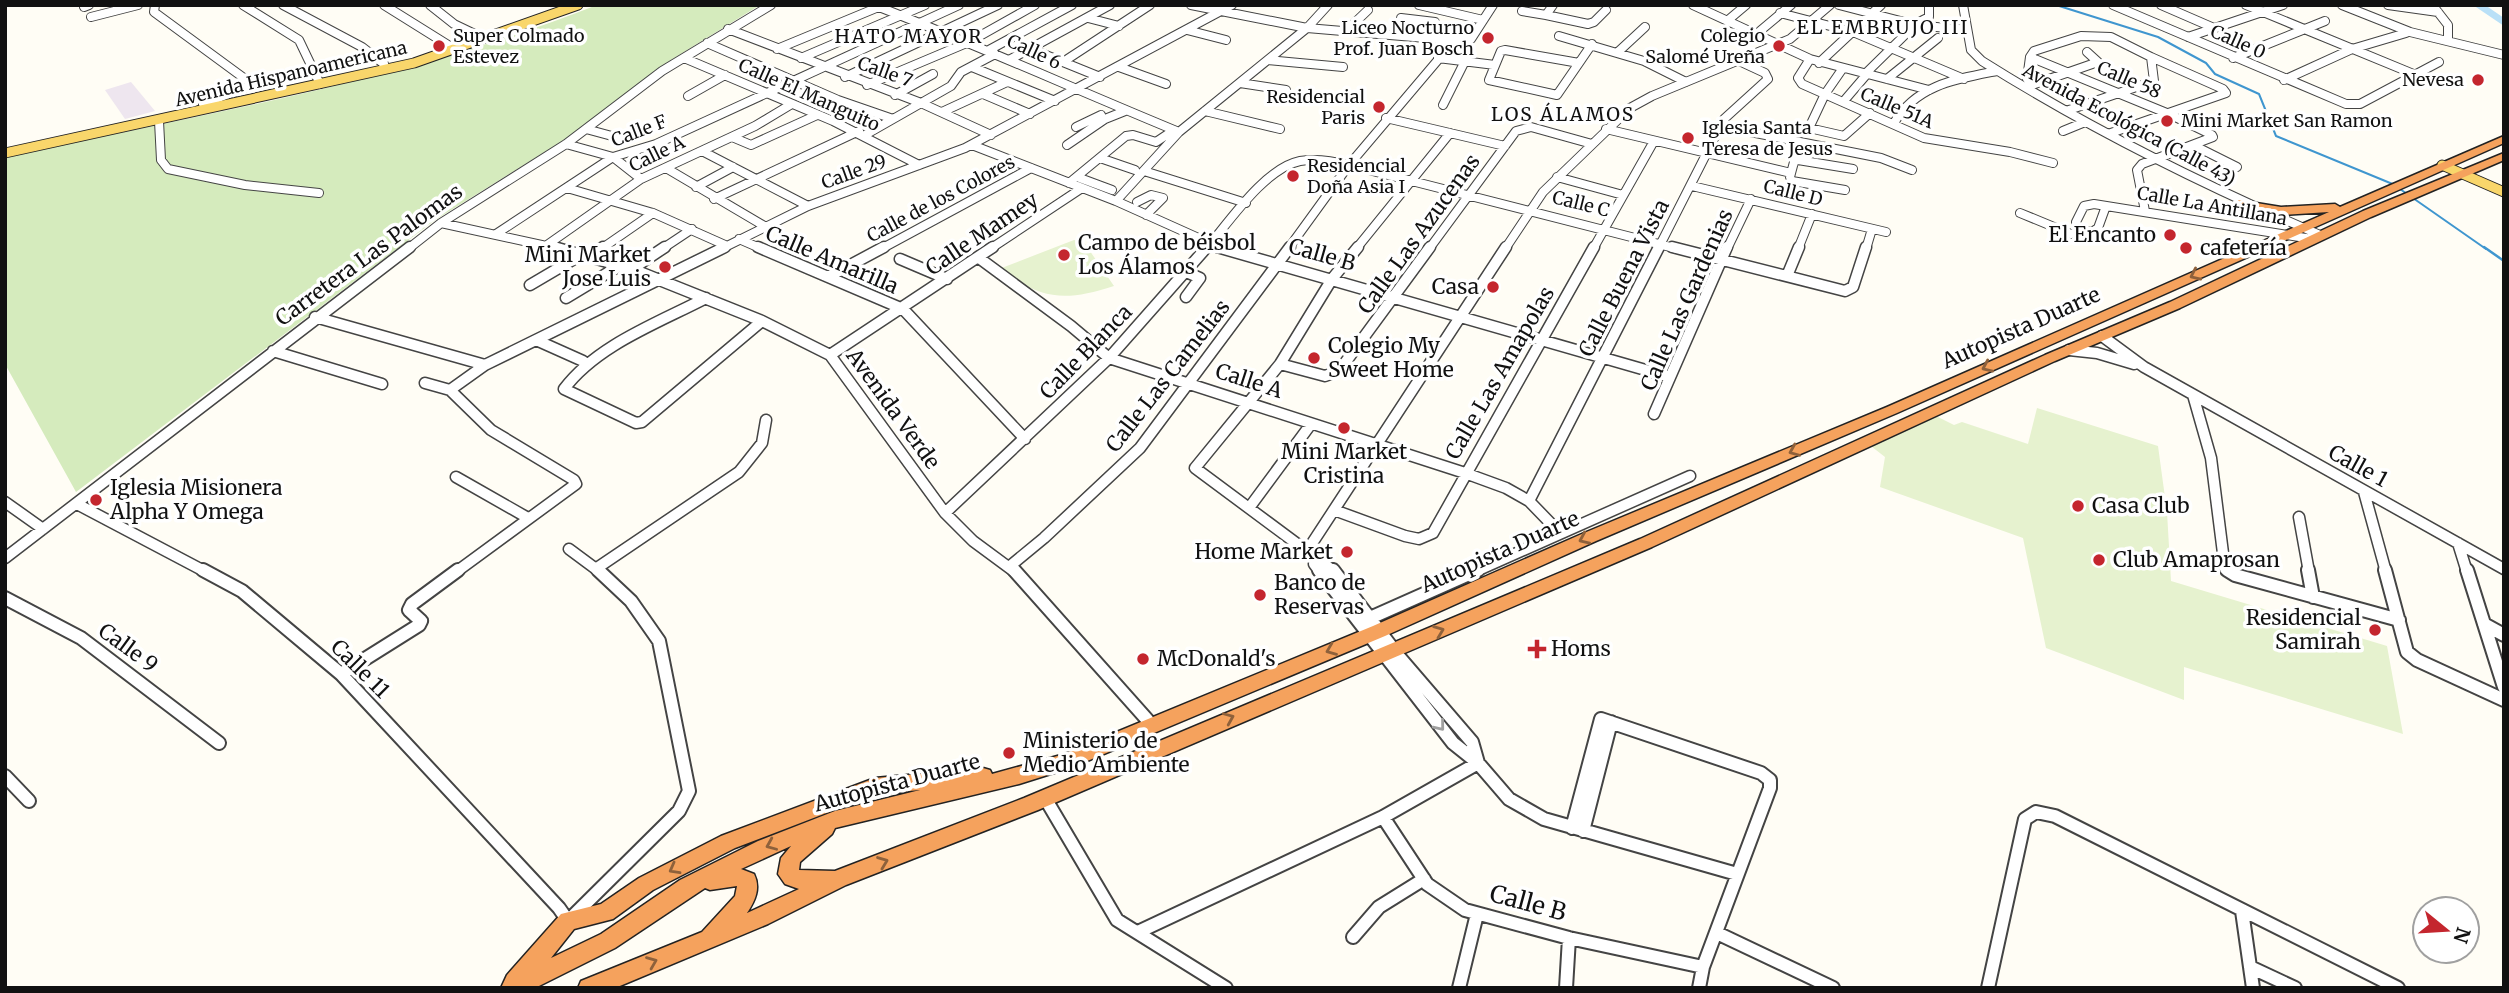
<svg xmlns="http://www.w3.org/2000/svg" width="2509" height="993" font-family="Merriweather,serif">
<rect width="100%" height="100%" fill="#fffdf5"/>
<path fill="#eee6ef" d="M 131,82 L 155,111 L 125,119 L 105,90 Z"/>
<path fill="#d5ebbd" d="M 597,5 L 760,5 L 671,60 L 577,132 L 435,220 L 76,492 L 5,364 L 5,157 C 204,114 407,80 597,5 Z"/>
<path fill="#e6f2cf" d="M 1074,240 L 1083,241 L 1114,286 C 1064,302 1042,300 999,269 Z
M 2037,408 L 2158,446 L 2167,512 L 2171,581 L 2387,646 L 2403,734 L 2184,667 L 2184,700 L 2046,648 L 2023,538 L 1880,487 L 1885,457 L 1867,443 L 1932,414 L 1954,425 L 1962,422 L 2028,444 Z"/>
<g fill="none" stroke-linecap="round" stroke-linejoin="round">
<path stroke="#3f96cf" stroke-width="2" d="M 2056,5 L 2158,37 L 2206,63 L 2215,74 L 2259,94 L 2276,136 L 2395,185
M 2400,189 L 2486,249"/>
<path stroke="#3f96cf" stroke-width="2.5" d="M 2484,247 L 2504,261"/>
<path fill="#b9e0f7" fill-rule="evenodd" d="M 2473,5 L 2485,5 L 2504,18 L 2504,26 Z"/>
<g stroke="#444" stroke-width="10">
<path id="minor-far2" d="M 155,5 L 154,12 L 252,84
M 243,5 L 299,40 L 320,84
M 283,5 L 362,47 L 384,64
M 384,5 L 456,50
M 430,5 L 454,24 L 479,36
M 874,5 C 977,45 1077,90 1179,132
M 1191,5 L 1307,28 L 1461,41 L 1471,39 L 1493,5
M 1419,5 L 1483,20
M 1553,5 L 1546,15 L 1588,24 L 1594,22 L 1606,10
M 1693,5 L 1810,59 L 1929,90
M 1839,5 L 1916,25 L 1967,30
M 1963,5 L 1971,50 L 1982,61 C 2090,129 2203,185 2320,235
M 2113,5 L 2346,104 L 2360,104 L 2439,62
M 2161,5 L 2214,28
M 2246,5 L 2416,75
M 2342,5 L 2410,32 L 2504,55
M 2388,5 L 2438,12
M 84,7 L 89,5
M 2434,7 L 2448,25 L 2448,38
M 1522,11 L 1546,15
M 1780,13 L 1853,32 L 1964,79
M 91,17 L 138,5
M 1088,18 L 1119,26
M 1401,18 L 1435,22
M 1727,21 L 1746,5
M 728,29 L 921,103 L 991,135
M 1187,30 L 1226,40
M 1760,31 L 1791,5
M 1345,32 L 1368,10
M 1559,36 L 1644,61 L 1686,82
M 2188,37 L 2283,5
M 707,43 L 838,100 L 893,119
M 777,49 L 881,6
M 1031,49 L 1063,62 L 1150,5
M 989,50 L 1072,5
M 1505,50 L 1579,63 L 1557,95 L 1489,80 L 1501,51 Z
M 1618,52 L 1645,27
M 2030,57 L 2169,114 L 2212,135 L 2213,137 L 2142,164 L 2137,170 L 2145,211
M 684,58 L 833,121 L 919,165
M 801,58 L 925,5
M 1438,58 L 1495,65
M 2233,58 L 2325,21
M 1810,59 L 1798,78 L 1802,84 L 1924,138 L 2010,152 L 2053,163
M 1009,60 L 1110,5
M 1268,60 L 1343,67
M 1063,62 L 1100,77
M 1579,63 L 1592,44
M 1819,63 L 1881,5
M 972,67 L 1055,101
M 1119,67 L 1166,84
M 1843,68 L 1825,94 L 1809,128 L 1844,136 L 1870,113
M 1865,74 L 1917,23 L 1929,17 L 1929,5
M 845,77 L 998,5
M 1887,79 L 1938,38
M 2284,80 L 2352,49 L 2406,33
M 1240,83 L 1286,90
M 867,85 L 969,42 L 1035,5
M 2033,85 L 2027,79 L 2030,57 L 2034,51 L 2081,36 L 2111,37 L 2151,57 L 2154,81 L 2066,111
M 2026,87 L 2098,62 L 2087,52
M 983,94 L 1030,114
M 895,95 L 933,74
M 688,96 L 725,75
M 1843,102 L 1867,74
M 203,104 L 267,79 L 314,67
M 1443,105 L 1465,61
M 1205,111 L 1280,129
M 942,112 L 1007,82
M 1386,118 L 1505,146
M 159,121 L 161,160 L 168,169 L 245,185 L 319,193
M 1894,123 C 1916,85 1956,79 1997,71
M 1720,126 L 1881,158 L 1912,170
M 1076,127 L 1101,115
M 586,129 L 623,139
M 1606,129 L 1791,173
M 2063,131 L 2085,122
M 2108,134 L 2226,93 L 2223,89 L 2151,57
M 865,135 L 951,86 L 961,72 L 995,54
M 732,137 L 751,145 L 817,115
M 566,144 L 613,157 L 641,179
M 972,145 L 1116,201 L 1223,249
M 1067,145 L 1105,119 L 1125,111
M 2193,145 L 2237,167
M 702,151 L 808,206
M 1100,158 L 1135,170
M 666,168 L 766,227
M 1144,171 L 1246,203
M 1077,177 L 1112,190
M 1557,177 L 1623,195
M 1069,183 L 1126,136 L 1133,135 L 1156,142 L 1168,134
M 1692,186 L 1886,232
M 696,187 L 733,167
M 567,188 L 653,213 L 725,245
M 1845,190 L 1792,181 L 1790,177 L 1794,162 L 1798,160 L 1853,169
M 714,199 L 859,131
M 1116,201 L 1179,132 L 1307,28 L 1328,5
M 1137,202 L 1151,195 L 1163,198 L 1146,215
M 2106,206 L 2098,228 L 2092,232 L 2079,229 L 2076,222 L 2084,206 L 2094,204 L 2312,239
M 2020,213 L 2071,234 L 2084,232
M 441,223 L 560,249
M 496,234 L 613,157 L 656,144 L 959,5
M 739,239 L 762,249
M 547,245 L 641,179 L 755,126 L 790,105
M 408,249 L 441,223 L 566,144 L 662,71 L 771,5
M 601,249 L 653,213
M 662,249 L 692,229
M 721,249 L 808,206 L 965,148 L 1232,5
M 881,249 L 1031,168
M 990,249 L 1082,188
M 1206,249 C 1229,222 1265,168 1300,161 C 1317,158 1333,161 1349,165 L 1678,249
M 1288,249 L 1349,165 L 1454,41
M 1356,249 L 1450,133
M 1429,249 L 1516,131 L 1531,127 L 1592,144
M 1505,249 L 1543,192 L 1630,108 L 1652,96 L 1790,39 L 1830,5
M 1593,249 L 1654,141
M 1658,249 L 1724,119 L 1768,79 L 1765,73 L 1737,60
M 1727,249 L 1751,199
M 1798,249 L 1812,214
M 1866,249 L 1872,229"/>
</g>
<g stroke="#444" stroke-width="13">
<path id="minor-far1" d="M 554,247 L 632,269 L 762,321 L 830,355 L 945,513 L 973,541 L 1015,572
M 758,247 L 903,309 L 1025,439
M 1217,247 L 1670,377
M 1672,247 L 1845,291 L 1853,287 L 1866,247
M 590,256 L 603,247
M 979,258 L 1071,326 L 1109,358 L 1465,473 L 1506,488 L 1529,501
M 900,259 L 947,279
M 632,269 L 665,247
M 1186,272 L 1200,278 L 1186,297
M 1787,276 L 1799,247
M 828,277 L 884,247
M 530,285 L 581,255
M 566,298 L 619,266
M 706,298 C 658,323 597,345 564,389 L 636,423 L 642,422 L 762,321
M 315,317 L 485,365
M 2102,336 L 2144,367 L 2504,569
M 536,340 L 583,361
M 2069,350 L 2097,353 L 2134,364
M 273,351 L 382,384
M 830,355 L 993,247
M 1280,364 L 1325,376 L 1339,371 L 1430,247
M 425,383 L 450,390
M 2193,395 L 2211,458 L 2225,569 L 2230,572
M 1654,414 L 1727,247
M 456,477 L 528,518
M 2364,492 L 2386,572
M 5,502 L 43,529
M 77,504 L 206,572
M 1249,508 L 1311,424
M 1334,510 L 1405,536 L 1419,539 L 1433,533 L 1594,247
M 945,513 L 1109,358 L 1207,247
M 2299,517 L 2309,572
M 1559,532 L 1529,501 L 1659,247
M 2458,543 L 2467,572
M 569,549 L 600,572
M 1307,551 L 1506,247
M 1315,556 L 1314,564 L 1320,572
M 5,558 L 410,247
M 1010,566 L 1044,538 L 1140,448 L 1290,247
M 597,568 L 739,472 L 762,443 L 766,420
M 456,572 L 576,484 L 574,480 L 491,430 L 450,390 L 485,365 L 725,247
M 1335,572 L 1195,468 L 1280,364 L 1332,279 L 1358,247
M 1474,572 L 1690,476"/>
</g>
<g stroke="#444" stroke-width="16">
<path id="minor" d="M 203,570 L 242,591 L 341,674 L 559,908 L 568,921 L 679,811 L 689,791 L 659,641 L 631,601 L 598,570
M 1014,570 L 1151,724
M 1319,570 L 1453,743 L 1478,763 L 1509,799 L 1544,819 L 1737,874
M 1333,570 L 1399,657 L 1472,742 L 1478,763
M 2227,570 L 2235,575 L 2399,620
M 2308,570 L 2313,597
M 2385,570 L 2407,652 L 2417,660 L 2504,700
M 2467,570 L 2504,687
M 5,598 L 81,638 L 219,743
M 1370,618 L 1478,570
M 2484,624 L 2504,635
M 341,674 L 419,625 L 421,621 L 409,610 L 412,604 L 458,570
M 5,776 L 29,801
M 1045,798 L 1117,920 L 1226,988
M 1383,817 L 1427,884 L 1465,910 L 1569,938 L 1703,967
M 1572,828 L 1601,719 L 1761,773 L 1770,780 L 1770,788 L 1703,967 L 1699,988
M 1583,831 L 1611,722
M 2242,911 L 2253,988
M 1138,932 L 1383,817 L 1478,763
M 1717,933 L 1833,988
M 1353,937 L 1379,907 L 1424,879
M 2250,967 L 2295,988
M 1459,988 L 1477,914
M 1566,988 L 1569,938
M 1988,988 L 2025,819 L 2036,812 L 2055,816 L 2398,988"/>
</g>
<g stroke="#222" stroke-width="11">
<path id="major" d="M 5,153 L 414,63 L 578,5
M 2442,165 L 2504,192"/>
</g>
<g stroke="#222" stroke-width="3">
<path id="highway" d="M 2504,136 L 2504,143 L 1897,413 L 1596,541 L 1385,636 L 1073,767 L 1019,784 L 835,828 L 832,834 L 800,862 L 799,870 L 835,871 L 1024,798 L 1640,539 L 2045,355 L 2170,302 L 2363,211 L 2504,153 L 2504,160 L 2371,217 L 2180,308 L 2055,361 L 1652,547 L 1038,810 L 846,885 L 768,924 L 615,988 L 578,988 L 581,981 L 702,932 L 735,896 L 737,886 L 710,890 L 705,888 L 615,948 L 535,988 L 501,988 L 507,975 L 561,914 L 601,904 L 639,878 L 721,836 L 875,778 L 983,768 L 990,770 L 992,774 L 1061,755 L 1373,626 L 1584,533 L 1887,407 L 2329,212 L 2281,215 L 2238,206 L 2238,200 L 2281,207 L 2335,204 L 2340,207 ZM 920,790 L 835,811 L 758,841 L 680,880 L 601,934 L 551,958 L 574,929 L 613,919 L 653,890 L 735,848 L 876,794 ZM 791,846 L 781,858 L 778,874 L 785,884 L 799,889 L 747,913 C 755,901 761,888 754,874 L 741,869 Z"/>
</g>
<use href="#minor-far2" stroke="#fff" stroke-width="8"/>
<use href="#minor-far1" stroke="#fff" stroke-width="10"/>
<use href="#minor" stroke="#fff" stroke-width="12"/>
<use href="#major" stroke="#f9d66b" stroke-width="9"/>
<use href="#highway" fill="#f5a25d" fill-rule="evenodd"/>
</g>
<defs><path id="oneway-chevron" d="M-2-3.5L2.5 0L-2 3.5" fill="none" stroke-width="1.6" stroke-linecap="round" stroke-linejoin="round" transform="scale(1.75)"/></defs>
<g stroke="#8e613b">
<use href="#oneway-chevron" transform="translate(2195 275) rotate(155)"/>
<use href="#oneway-chevron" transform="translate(1987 367) rotate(156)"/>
<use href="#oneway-chevron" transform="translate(1794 451) rotate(157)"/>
<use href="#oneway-chevron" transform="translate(1584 539) rotate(156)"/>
<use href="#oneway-chevron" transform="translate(1439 631) rotate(-21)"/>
<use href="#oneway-chevron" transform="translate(1331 650) rotate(158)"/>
<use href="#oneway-chevron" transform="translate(1229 718) rotate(-23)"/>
<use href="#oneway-chevron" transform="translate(771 845) rotate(157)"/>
<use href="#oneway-chevron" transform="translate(883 862) rotate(-21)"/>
<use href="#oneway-chevron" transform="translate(674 869) rotate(151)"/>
<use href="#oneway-chevron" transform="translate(652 962) rotate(-22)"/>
</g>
<use stroke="#a0a0a0" href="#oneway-chevron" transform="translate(1440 726) rotate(51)"/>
<g fill="#c4262e" stroke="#fff" stroke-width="2.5">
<circle cx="1488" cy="38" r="7"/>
<circle cx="439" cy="46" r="7"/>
<circle cx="1779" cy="46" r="7"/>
<circle cx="2478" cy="80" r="7"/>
<circle cx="1379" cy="107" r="7"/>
<circle cx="2167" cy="121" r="7"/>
<circle cx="1688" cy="138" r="7"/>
<circle cx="1293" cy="176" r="7"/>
<circle cx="2170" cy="235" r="7"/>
<circle cx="2186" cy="248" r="7"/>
<circle cx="1064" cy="255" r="7"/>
<circle cx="665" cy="267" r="7"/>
<circle cx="1493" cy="287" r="7"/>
<circle cx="1314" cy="358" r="7"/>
<circle cx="1344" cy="428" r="7"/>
<circle cx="96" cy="500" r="7"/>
<circle cx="2078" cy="506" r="7"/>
<circle cx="1347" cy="552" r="7"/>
<circle cx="2099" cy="560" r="7"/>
<circle cx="1260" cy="595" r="7"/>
<circle cx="2375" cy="630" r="7"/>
<path d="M1533.5 638.5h7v7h7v7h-7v7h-7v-7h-7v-7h7z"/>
<circle cx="1143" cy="659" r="7"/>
<circle cx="1009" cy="753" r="7"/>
</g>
<g text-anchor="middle" stroke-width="7" stroke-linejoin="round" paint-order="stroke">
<g font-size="18" fill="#111" stroke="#fff" text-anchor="end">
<text x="1474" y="34">Liceo Nocturno<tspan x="1474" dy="21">Prof. Juan Bosch</tspan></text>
<text x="453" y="42" text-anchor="start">Super Colmado<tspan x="453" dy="21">Estevez</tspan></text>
<text x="1765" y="42">Colegio<tspan x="1765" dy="21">Salomé Ureña</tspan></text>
<text x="2464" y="86">Nevesa</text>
<text x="1365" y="103">Residencial<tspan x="1365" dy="21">Paris</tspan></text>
<text x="2181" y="127" text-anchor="start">Mini Market San Ramon</text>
<text x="1702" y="134" text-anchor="start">Iglesia Santa<tspan x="1702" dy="21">Teresa de Jesus</tspan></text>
<text x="1307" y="172" text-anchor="start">Residencial<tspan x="1307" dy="21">Doña Asia I</tspan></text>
</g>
<g font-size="18" fill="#111" stroke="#fff">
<text transform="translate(2238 42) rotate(24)" y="6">Calle 0</text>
<text transform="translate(1034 52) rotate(25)" y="6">Calle 6</text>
<text transform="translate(885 72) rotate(20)" y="6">Calle 7</text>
<text transform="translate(291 74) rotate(-13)" y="6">Avenida Hispanoamericana</text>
<text transform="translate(2129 80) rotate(23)" y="6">Calle 58</text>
<text transform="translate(809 95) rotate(24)" y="6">Calle El Manguito</text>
<text transform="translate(1897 108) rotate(23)" y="6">Calle 51A</text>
<text transform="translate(2129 125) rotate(28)" y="6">Avenida Ecológica (Calle 43)</text>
<text transform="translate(639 131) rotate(-21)" y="6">Calle F</text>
<text transform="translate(657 154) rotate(-26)" y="6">Calle A</text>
<text transform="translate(854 172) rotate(-20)" y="6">Calle 29</text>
<text transform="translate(1793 193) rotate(14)" y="6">Calle D</text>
<text transform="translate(941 199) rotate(-28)" y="6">Calle de los Colores</text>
<text transform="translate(1581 204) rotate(14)" y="6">Calle C</text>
<text transform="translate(2212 206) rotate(10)" y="6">Calle La Antillana</text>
</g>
<g font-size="19" letter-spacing="2" fill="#111" stroke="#fff">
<text x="1883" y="34">EL EMBRUJO III</text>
<text x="909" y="43">HATO MAYOR</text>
<text x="1563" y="121">LOS ÁLAMOS</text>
</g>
<g font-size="21" fill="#111" stroke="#fff">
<text transform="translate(982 234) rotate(-34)" y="7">Calle Mamey</text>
<text transform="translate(1419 234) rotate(-54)" y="7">Calle Las Azucenas</text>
<text transform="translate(369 255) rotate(-36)" y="7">Carretera Las Palomas</text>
<text transform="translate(1322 255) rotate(16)" y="7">Calle B</text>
<text transform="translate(832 260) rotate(23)" y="7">Calle Amarilla</text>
<text transform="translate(1624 278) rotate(-63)" y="7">Calle Buena Vista</text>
<text transform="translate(1687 300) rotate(-66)" y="7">Calle Las Gardenias</text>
<text transform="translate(2021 328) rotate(-24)" y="7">Autopista Duarte</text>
<text transform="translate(1086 352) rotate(-46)" y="7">Calle Blanca</text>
<text transform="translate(1500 373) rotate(-60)" y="7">Calle Las Amapolas</text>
<text transform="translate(1168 376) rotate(-52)" y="7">Calle Las Camelias</text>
<text transform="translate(1249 381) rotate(18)" y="7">Calle A</text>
<text transform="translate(893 409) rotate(54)" y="7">Avenida Verde</text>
<text transform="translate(2358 466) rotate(29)" y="7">Calle 1</text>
<text transform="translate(1500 552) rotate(-24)" y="7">Autopista Duarte</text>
<text transform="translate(128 648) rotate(36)" y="7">Calle 9</text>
<text transform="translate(360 669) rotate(45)" y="7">Calle 11</text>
<text transform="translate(897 783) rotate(-15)" y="7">Autopista Duarte</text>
</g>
<g font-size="21" fill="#111" stroke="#fff" text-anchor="start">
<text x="2156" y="242" text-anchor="end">El Encanto</text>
<text x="1078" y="250">Campo de béisbol<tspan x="1078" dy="24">Los Álamos</tspan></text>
<text x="2200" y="255">cafetería</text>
<text x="651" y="262" text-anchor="end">Mini Market<tspan x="651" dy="24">Jose Luis</tspan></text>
<text x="1479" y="294" text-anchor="end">Casa</text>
<text x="1328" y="353">Colegio My<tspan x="1328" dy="24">Sweet Home</tspan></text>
<text x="1344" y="459" text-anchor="middle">Mini Market<tspan x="1344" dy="24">Cristina</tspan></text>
<text x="110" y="495">Iglesia Misionera<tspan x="110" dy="24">Alpha Y Omega</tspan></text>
<text x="2092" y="513">Casa Club</text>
<text x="1333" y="559" text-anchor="end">Home Market</text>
<text x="2113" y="567">Club Amaprosan</text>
<text x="1274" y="590">Banco de<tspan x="1274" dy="24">Reservas</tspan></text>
<text x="2361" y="625" text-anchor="end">Residencial<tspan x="2361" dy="24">Samirah</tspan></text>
<text x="1551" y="656">Homs</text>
<text x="1157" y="666">McDonald's</text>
<text x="1023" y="748">Ministerio de<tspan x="1023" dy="24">Medio Ambiente</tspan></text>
</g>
<g font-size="24" fill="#111" stroke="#fff">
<text transform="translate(1528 903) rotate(15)" y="8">Calle B</text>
</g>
</g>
<rect width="2509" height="993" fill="none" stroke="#111111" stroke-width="14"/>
<g transform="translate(2446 930) rotate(108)"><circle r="33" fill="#ffffff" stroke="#a0a0a0" stroke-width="2"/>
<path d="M0-5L12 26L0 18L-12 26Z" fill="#c4262e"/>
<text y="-10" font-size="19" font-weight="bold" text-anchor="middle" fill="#111111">N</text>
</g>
</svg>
